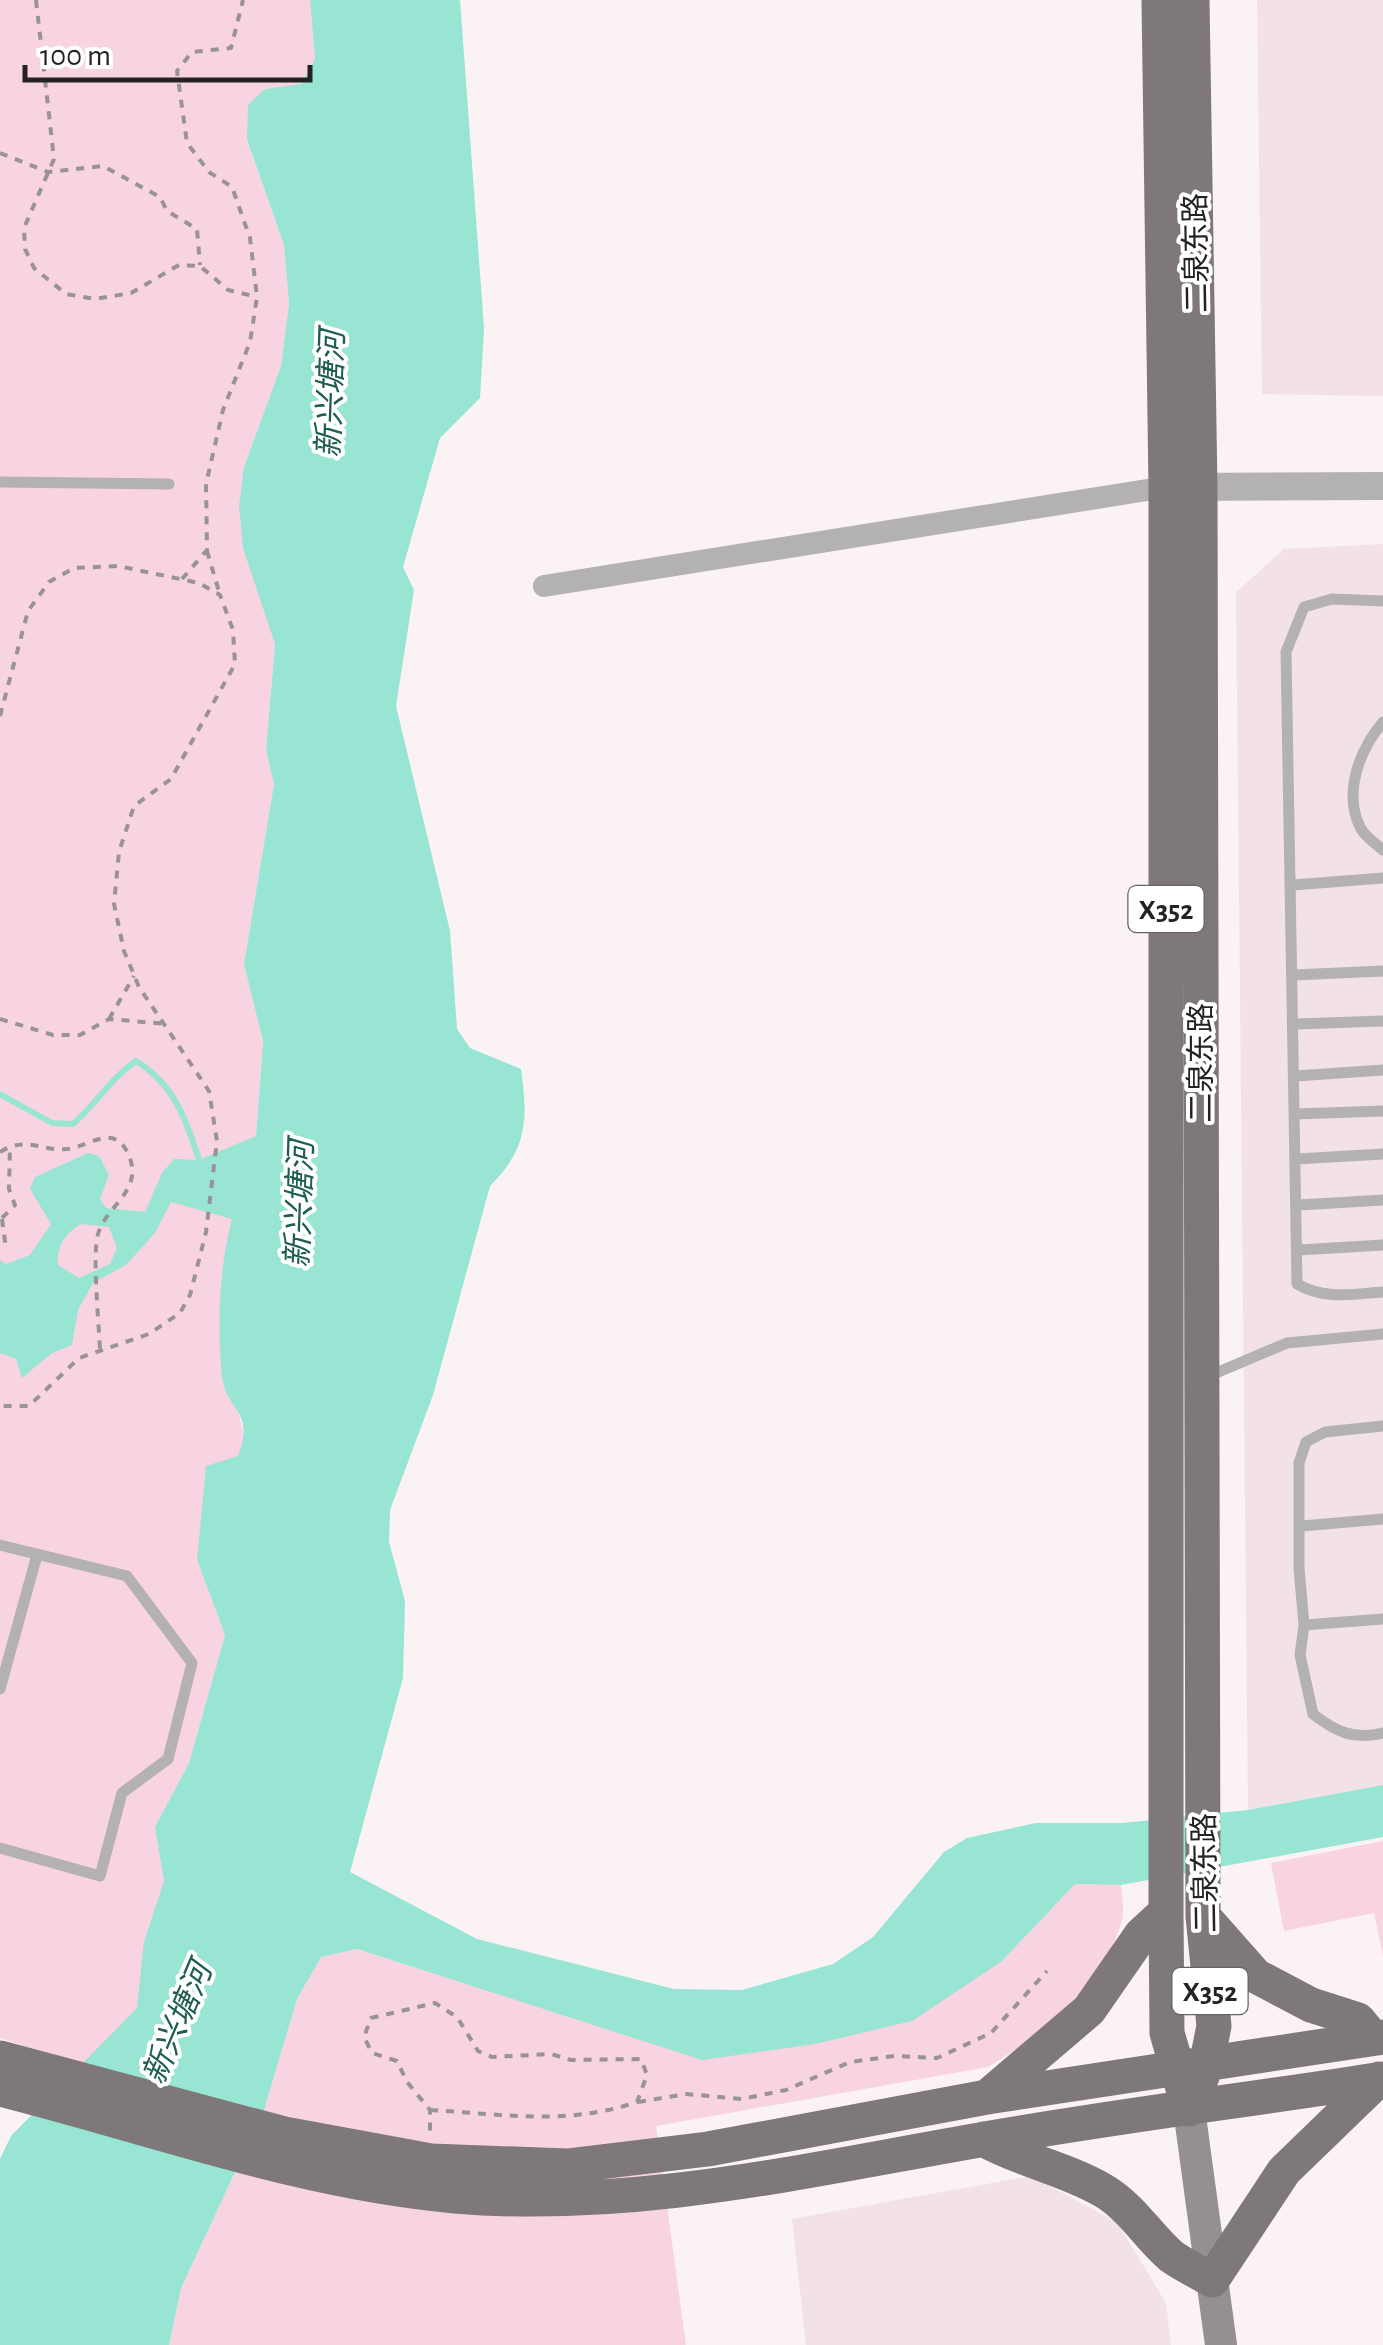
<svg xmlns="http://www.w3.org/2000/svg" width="1383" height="2345" font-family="'Alegreya Sans','Noto Sans SC',sans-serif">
<rect width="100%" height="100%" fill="#faf2f5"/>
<path fill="#f2e2e8" d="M 1257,0 L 1383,0 L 1383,396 L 1262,394 Z
M 1383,544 L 1383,1785 L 1248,1810 L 1236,592 L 1284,549 Z
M 1031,2176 L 1117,2222 L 1166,2303 L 1171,2345 L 806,2345 L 792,2219 Z"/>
<path fill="#f8d3e1" d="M 0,0 L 310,0 L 315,59 L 300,85 L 265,89 L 247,141 L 284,245 L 289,304 L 281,366 L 244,467 L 263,603 L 275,643 L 266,750 L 274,784 L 244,964 L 263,1040 L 236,1403 L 245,1439 L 197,1560 L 225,1635 L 189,1763 L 155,1827 L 164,1881 L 137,2008 L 85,2066 L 0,2038 Z
M 1383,1841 L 1383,1956 L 1374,1913 L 1284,1931 L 1271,1863 Z
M 1075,1884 L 1121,1885 C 1122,1897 1125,1913 1121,1924 C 1101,1987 1042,2035 988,2067 L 656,2126 L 686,2345 L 169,2345 L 181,2288 L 264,2110 L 297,1999 L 321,1957 L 356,1949 L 570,2017 L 1002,1961 Z"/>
<path fill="#97e5d2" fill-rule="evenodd" d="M 310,0 L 460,0 L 484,328 L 480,398 L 440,438 L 403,567 L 414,590 L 396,706 L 450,931 L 457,1029 L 470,1048 L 521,1069 C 528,1119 528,1148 490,1186 L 433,1395 L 390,1510 L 389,1542 L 405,1601 L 403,1678 L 350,1872 L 477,1939 L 674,1989 L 742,1990 L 833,1964 L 873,1937 L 944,1852 L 967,1838 L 1036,1823 L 1123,1823 L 1248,1810 L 1383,1785 L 1383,1837 L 1121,1885 L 1075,1884 L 1002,1961 L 912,2021 L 815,2044 L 702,2060 L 357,1949 L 321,1957 L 297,1999 L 264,2110 L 181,2288 L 169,2345 L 0,2345 L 0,2159 L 11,2136 L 137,2008 L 144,1942 L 164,1881 L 155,1827 L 189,1763 L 225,1635 L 197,1560 L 206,1466 L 238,1456 C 256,1410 225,1410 222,1376 C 217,1326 219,1268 232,1219 L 171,1202 L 155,1233 L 126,1265 L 93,1283 L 78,1310 L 72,1345 L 52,1353 L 22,1378 L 16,1359 L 0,1353 L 0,1260 L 6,1264 L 30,1255 L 51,1224 L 30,1189 L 35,1177 L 88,1153 L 99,1156 L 109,1175 L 100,1199 L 106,1208 L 145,1212 L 162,1173 L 174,1159 L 199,1160 L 256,1136 L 263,1041 L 244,964 L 274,784 L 266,750 L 275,644 L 243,548 L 239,506 L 244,467 L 281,366 L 289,304 L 284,245 L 247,140 L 248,105 L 265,89 L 301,84 L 315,59 ZM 81,1224 L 109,1227 L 117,1248 L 110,1264 L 79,1278 L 58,1265 C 57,1246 64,1234 81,1224 Z"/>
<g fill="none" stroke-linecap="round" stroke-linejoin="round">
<path stroke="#97e5d2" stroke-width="6" d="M 0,1094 L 52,1123 L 73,1124 C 97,1103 110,1079 136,1061 C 174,1084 186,1119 199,1160"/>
<path stroke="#999395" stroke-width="4" stroke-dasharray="8 8" stroke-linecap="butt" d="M 36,0 L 54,159 L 24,228 L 25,249 L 34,268 L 66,294 L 95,299 L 131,293 L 179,265 L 200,266 L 228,290 L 257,297
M 0,153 L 48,172 L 103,166 L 160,197 L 167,211 L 197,229 L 200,265
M 207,551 L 220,595
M 182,579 L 207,550 L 206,484 L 223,410 L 250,342 L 257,297 L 250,238 L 232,187 L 209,172 L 187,143 L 177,71 L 192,52 L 231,48 L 243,0
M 0,716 L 28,611 L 49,582 L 74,568 L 118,566 L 199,583 L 220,595 L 233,630 L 235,664 L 171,779 L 134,806 L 119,852 L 114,904 L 124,951 L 139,987 L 209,1091 L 217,1141 L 206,1232 L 190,1295 L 180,1313 L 149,1334 L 79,1358 L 29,1406 L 0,1406
M 0,1019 L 53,1035 L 80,1035 L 109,1019 L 167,1024
M 109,1019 L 134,976
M 0,1152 C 28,1135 41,1152 67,1149 C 80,1148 98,1136 111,1138 C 120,1140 124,1146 128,1153 C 145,1191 107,1204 98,1234 C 92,1255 99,1324 100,1350
M 2,1218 L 15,1205 L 9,1189 L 10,1146
M 2,1219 L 6,1249
M 638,2102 L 686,2094 L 742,2099 L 786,2090 L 850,2062 L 894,2056 L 937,2058 L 991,2033 L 1047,1971
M 430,2110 C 503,2114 566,2126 637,2102 L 647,2075 L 641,2059 L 571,2060 L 551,2054 L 492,2057 L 478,2051 L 457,2017 L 435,2003 L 371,2018 L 364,2037 L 372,2053 L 397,2061 L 407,2082 L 430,2110 L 430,2135"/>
<path stroke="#b4b1b2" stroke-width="11" d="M 0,482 L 169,484
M 1383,601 L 1332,599 L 1304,607 L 1286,652 L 1297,1284 C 1324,1300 1353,1294 1383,1292
M 1383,722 C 1360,749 1343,792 1360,827 C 1364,836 1376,844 1383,850
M 1293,885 L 1383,878
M 1293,975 L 1383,971
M 1296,1024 L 1383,1021
M 1296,1076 L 1383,1070
M 1296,1114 L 1383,1111
M 1297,1159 L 1383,1154
M 1299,1205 L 1383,1200
M 1299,1250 L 1383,1245
M 1209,1376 L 1287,1343 L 1383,1334
M 1383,1426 L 1325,1432 L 1306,1442 L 1299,1463 L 1299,1568 L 1304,1625 L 1300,1655 L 1313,1714 C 1336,1732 1353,1740 1383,1733
M 1302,1526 L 1383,1519
M 0,1545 L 127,1576 L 192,1663 L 168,1759 L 122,1793 L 100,1876 L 0,1848
M 1304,1625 L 1383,1619
M 0,1689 L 37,1555"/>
<path stroke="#b4b1b2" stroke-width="22" d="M 544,586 L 1166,487"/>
<path stroke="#b4b1b2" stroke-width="28" d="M 1182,487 L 1383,486"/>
<path stroke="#949091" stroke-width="32" d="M 1189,2109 L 1221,2345"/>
<path stroke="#7e787a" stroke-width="35" d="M 1159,0 L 1166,487 L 1166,1912 L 1167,2033 L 1189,2109
M 1203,1916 L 1256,1976 L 1311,2005 L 1358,2020 L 1373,2038
M 0,2058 L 284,2134 L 431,2161 L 567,2166 L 708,2149 L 987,2097 L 1383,2037
M 0,2089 C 151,2127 298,2182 455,2196 C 633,2211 806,2170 980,2140 C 1114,2116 1249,2100 1383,2079
M 987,2097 L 1089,2010 L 1141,1935 L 1166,1912
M 1189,2109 L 1206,2066 L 1214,2026 L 1203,1916 L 1200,488 L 1192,0
M 983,2139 C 1022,2161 1065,2168 1104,2191 C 1132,2208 1148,2236 1171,2256 C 1183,2265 1199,2272 1212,2280 L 1284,2171 L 1379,2079"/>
</g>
<g text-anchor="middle" stroke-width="8" stroke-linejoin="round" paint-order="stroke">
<g fill="#fff" stroke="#666465" stroke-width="2.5">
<rect x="1128.5" y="886" width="75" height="46" rx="8"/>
<rect x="1172.5" y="1968" width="75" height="46" rx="8"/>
</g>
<g font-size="28" font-weight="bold" fill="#252223">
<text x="1166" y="919">X352</text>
<text x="1210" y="2001">X352</text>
</g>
<g font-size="30" fill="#252223" stroke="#fff">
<text transform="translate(1196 253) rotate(-91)" y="10">二泉东路</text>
<text transform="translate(1201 1063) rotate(-90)" y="10">二泉东路</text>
<text transform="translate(1205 1873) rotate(-91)" y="10">二泉东路</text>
</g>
<g font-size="32" font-style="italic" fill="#1f5e51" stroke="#fff">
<text transform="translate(330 394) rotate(-88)" y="11">新兴塘河</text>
<text transform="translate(299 1204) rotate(-88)" y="11">新兴塘河</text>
<text transform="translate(177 2023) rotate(-67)" y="11">新兴塘河</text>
</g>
</g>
<path d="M25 65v15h285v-15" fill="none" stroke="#252223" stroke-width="5"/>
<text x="40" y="65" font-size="30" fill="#252223" stroke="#ffffff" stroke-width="8" paint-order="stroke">100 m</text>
</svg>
